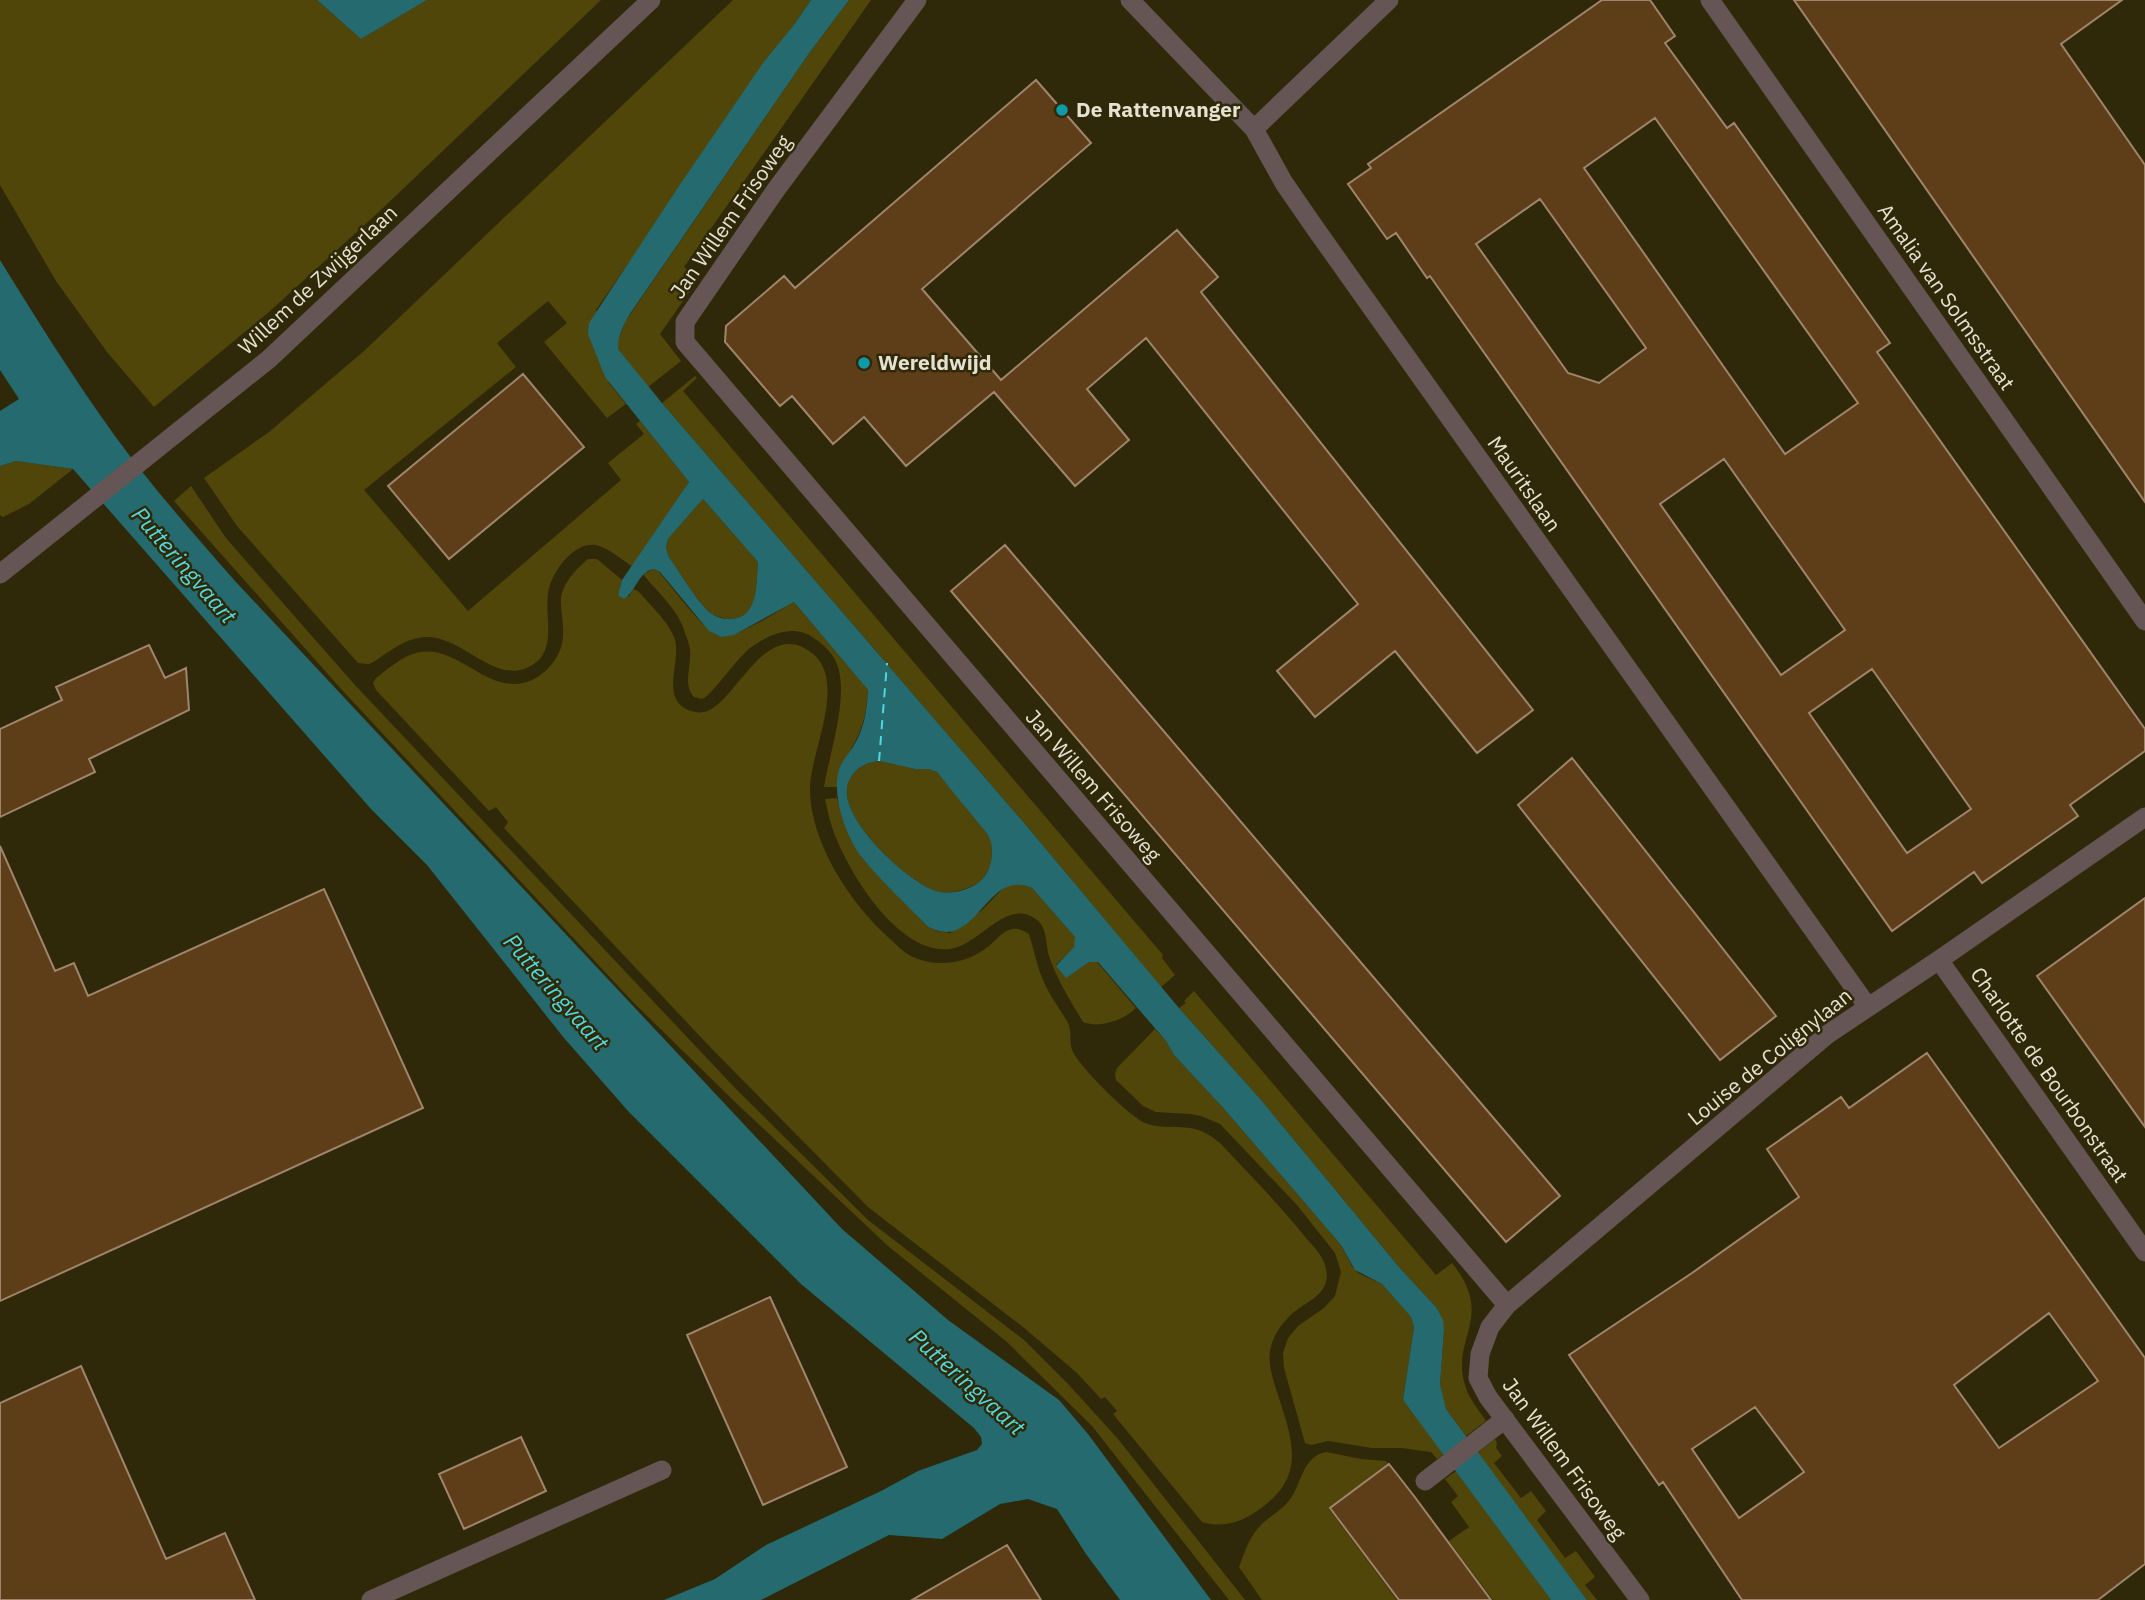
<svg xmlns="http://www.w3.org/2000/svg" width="2145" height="1600" font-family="'IBM Plex Sans',sans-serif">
<rect width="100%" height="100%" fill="#2f2909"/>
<path fill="#50460a" d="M 0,0 L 317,0 L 361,39 L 427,0 L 601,0 L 383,208 L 269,312 L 154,407 L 107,352 L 56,281 L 0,185 Z
M 733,0 L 811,0 L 596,310 L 609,383 L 626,404 L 607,418 L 544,342 L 567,323 L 548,301 L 497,343 L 516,367 L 364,490 L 468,611 L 621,480 L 608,463 L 644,434 L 636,424 L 640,421 L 689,482 L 633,567 C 622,560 609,548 596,545 C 573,541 550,574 548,594 C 544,620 560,656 524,669 C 491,680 460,635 425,637 C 408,638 396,647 382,656 C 378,659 373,663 368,664 C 365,664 361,663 358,663 L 237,526 L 204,478 L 269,432 L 364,351 Z
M 849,0 L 871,0 L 684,267 L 699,278 L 660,334 L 681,361 L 648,387 L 618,349 L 618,341 L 625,322 L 810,52 Z
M 695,376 L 697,378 L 683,391 L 1163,955 L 1162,958 L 1175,975 L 1161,987 L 1025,824 L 662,403 Z
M 16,461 L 73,469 L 29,504 L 3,517 L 0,515 L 0,466 Z
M 191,486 L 226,538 L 354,684 L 736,1089 L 868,1220 L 1024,1340 L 1070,1386 L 1118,1439 L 1245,1600 L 1229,1600 L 1092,1426 L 1007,1342 L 888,1246 L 733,1100 L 633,1002 L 342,690 L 174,501 Z
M 703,499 L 758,562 C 756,584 759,619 729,619 C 721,618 714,616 708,611 C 693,596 681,574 669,557 L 666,548 L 668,539 Z
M 588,559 L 597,559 L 622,580 L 618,595 L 629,596 L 633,589 L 638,591 C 650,605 667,620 674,637 C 683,659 659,697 688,710 C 694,712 698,713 704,712 C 735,706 765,614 813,654 C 847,682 811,751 810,787 C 809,841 850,903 889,938 C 895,943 902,951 909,955 C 935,969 967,964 989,946 C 995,941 1001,933 1009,930 C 1017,927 1022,930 1029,934 C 1034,949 1036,964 1043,980 C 1049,995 1059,1007 1067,1021 C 1073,1031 1068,1042 1073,1052 C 1081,1068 1129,1116 1145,1123 C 1152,1126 1158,1126 1166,1127 C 1189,1127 1201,1127 1220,1143 C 1249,1174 1279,1204 1306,1238 C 1314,1247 1324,1257 1326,1269 C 1331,1293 1309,1300 1294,1312 C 1283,1322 1274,1333 1271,1347 C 1267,1361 1272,1376 1276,1389 C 1292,1439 1309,1476 1257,1511 C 1240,1523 1222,1528 1202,1522 L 1113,1414 L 1117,1411 L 1105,1397 L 1101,1399 L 1077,1373 L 1023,1327 L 868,1207 L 712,1049 L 504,828 L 508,822 L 496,807 L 489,811 L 376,690 L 373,683 L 376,678 C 388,669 401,657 416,653 C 459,641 491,703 536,678 C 551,669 563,652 563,635 C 564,622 560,610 561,598 C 563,583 577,568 588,559 Z
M 654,569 L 659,572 C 671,586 705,632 719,636 C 735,640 779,610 794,602 L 868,690 C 867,709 864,724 856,740 C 847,758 839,765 837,787 L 824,787 C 829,756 847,702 839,671 C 836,655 823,643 809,635 C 790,625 766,636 750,648 C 734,662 722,681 707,696 L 702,699 L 694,697 C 682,684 692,665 690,649 C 689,644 687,638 685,633 C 679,610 657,592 643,574 Z
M 879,761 L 915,769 L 928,769 L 937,772 C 948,786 960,800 971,814 C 976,821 983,828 988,835 C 995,847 992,865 985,876 C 977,888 949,896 936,891 C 907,882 833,814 849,781 C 855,768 864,763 879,761 Z
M 837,798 L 844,820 L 862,858 L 927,926 L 937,931 L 950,933 C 960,925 972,918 982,910 C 999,895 1005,876 1032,888 L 1075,937 L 1075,947 L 1056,965 L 1066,977 L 1089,962 L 1097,962 L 1136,1008 C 1124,1020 1099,1029 1083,1022 C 1070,1000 1057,980 1049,956 C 1045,942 1048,926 1034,918 C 1005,899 978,947 949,949 C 900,954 853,879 837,840 C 831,827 828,813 825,799 Z
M 1194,991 L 1436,1275 L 1452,1263 C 1497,1319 1448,1339 1466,1388 C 1470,1400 1479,1410 1486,1421 L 1466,1436 L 1446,1409 L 1443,1400 L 1440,1384 L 1444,1331 L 1436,1307 L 1399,1267 L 1262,1101 L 1179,1008 L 1186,1003 L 1184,1001 Z
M 1155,1029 L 1166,1041 L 1174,1055 L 1225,1110 L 1341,1245 L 1352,1266 L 1358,1273 L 1382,1284 L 1411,1317 L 1414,1327 L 1403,1400 L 1444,1454 L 1437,1459 L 1431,1452 L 1402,1448 L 1372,1448 L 1328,1441 L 1311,1445 L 1305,1443 L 1284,1368 L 1283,1353 L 1288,1338 L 1298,1326 L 1324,1308 L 1335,1296 L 1341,1272 L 1335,1253 L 1297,1205 L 1220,1124 L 1201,1116 L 1191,1114 L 1156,1112 L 1143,1106 L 1116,1080 L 1115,1074 L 1117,1068 Z
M 1495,1439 L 1497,1443 L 1496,1448 L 1502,1456 L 1494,1463 L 1521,1498 L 1531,1491 L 1546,1511 L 1537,1520 L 1565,1558 L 1576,1551 L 1595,1577 L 1585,1585 L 1597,1600 L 1587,1600 L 1477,1453 Z
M 1326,1452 L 1361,1459 L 1386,1461 L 1388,1463 L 1329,1509 L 1397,1600 L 1262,1600 L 1239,1567 C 1245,1551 1250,1535 1263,1523 C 1271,1516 1281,1510 1288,1502 C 1303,1484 1301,1457 1326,1452 Z
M 1456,1471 L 1551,1600 L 1493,1600 L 1449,1541 L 1469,1527 L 1451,1502 L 1458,1496 L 1445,1479 Z"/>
<path fill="#246a6e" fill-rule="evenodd" d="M 317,0 L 427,0 L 361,39 Z
M 811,0 L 849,0 L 810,52 L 643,295 C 632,311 618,328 618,349 L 662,403 L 1025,824 L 1179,1008 L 1262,1101 L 1399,1267 L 1436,1307 L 1443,1320 L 1444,1331 L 1440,1384 L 1446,1409 L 1587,1600 L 1551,1600 L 1403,1400 L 1414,1327 L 1411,1317 L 1382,1284 L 1355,1270 L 1341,1245 L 1225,1110 L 1174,1055 L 1166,1041 L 1098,962 L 1089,962 L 1066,978 L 1056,966 L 1074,947 L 1075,937 L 1032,888 C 985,867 977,955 927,926 C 906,904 883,883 864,860 C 847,841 831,795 839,770 C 842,761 848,754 853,747 C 864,729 867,711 868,690 L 794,602 L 734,635 L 721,637 L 709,631 L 660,572 L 654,569 C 638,572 637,590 624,599 L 618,595 L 622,580 L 689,482 L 605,377 L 588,334 L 589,323 L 681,183 L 763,63 L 793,26 ZM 703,499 L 758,562 C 756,584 759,619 729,619 C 721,619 714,616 708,611 C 693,596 681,574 669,557 L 666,548 L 668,539 ZM 879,761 L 915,769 L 928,769 L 937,772 C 948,786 959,800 971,814 C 976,821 983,828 988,835 C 995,848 992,865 985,876 C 976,889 951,896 936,891 C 907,882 833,814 849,781 C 855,768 864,763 879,761 Z
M 0,260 C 37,320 74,379 115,436 C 152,487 194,534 235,581 L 842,1229 L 948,1320 L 1059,1400 L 1088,1434 L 1211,1600 L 1120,1600 L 1086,1554 L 1057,1509 L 1028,1499 L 1000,1504 L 942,1539 L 889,1535 L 761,1600 L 664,1600 L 715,1579 L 766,1545 L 881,1491 L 918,1471 L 977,1450 L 982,1444 L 981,1437 L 974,1428 L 801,1284 L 628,1111 L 564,1038 L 427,865 L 371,809 L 73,469 L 16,461 L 0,466 L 0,411 L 19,399 L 0,370 Z"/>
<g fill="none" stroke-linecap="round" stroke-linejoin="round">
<path stroke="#51d8df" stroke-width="2" stroke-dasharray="9 7" stroke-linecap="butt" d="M 879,761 L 887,663"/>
</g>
<path fill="#5e3d19" stroke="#9f856c" stroke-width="2" fill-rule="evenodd" d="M 1602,0 L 1650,0 L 1675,36 L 1665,43 L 1727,128 L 1734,123 L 1890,343 L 1877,352 L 2145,729 L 2145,751 L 2070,805 L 2078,816 L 1982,883 L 1974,872 L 1892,931 L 1430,276 L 1427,278 L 1396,233 L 1387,239 L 1348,184 L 1371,168 L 1368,164 ZM 1655,118 L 1858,403 L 1785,454 L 1584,168 ZM 1540,199 L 1646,348 L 1599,383 L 1568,373 L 1476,244 ZM 1724,459 L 1845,630 L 1781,675 L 1660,504 ZM 1872,669 L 1971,809 L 1907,853 L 1809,713 Z
M 1794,0 L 2122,0 L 2061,44 L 2145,165 L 2145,502 Z
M 1036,80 L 1091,143 L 922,289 L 1001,380 L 1177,230 L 1218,277 L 1201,292 L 1533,710 L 1477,753 L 1395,651 L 1315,717 L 1277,671 L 1358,604 L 1146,338 L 1087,389 L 1129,440 L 1075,486 L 994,392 L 906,466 L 864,417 L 833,444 L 792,396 L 780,406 L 725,342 L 726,326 L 784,276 L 795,288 Z
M 523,374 L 584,447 L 449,559 L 388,486 Z
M 1005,545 L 1560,1196 L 1506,1242 L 951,591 Z
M 149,645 L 165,678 L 186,668 L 189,710 L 89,759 L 95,772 L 0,817 L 0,729 L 62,700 L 56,687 Z
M 1572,758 L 1776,1016 L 1720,1060 L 1518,805 Z
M 0,846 L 55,971 L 74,963 L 88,996 L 324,889 L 423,1108 L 0,1301 Z
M 2145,898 L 2145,1127 L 2037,976 Z
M 1927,1053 L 2145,1358 L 2145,1564 L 2098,1600 L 1742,1600 L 1663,1482 L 1659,1485 L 1569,1355 L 1692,1273 L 1799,1197 L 1767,1149 L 1841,1097 L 1849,1108 ZM 2049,1313 L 2098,1381 L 1999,1448 L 1954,1385 ZM 1755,1407 L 1804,1472 L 1739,1518 L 1692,1449 Z
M 770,1297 L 847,1467 L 763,1505 L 687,1335 Z
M 81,1366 L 166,1559 L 225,1533 L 255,1600 L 0,1600 L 0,1403 Z
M 521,1437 L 546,1491 L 464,1529 L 439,1474 Z
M 1389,1464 L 1414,1496 L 1491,1600 L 1399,1600 L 1330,1508 Z
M 1007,1545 L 1041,1600 L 912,1600 Z"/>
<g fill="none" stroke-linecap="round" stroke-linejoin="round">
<path stroke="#655554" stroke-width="19" d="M 1425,1481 L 1505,1419
M 371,1600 L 662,1470"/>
<path stroke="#655554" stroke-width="19" d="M 917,0 L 775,191 L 685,322 L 685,342 L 1507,1305 L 1490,1327 L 1480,1354 L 1478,1378 L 1488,1397 L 1640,1600
M 1130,0 L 1254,129 L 1284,183 L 1315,228 L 1868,1007
M 1710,0 L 2145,621
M 1254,129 L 1389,0
M 1939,960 L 2145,1252
M 1507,1305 L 1828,1034 L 1939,960 L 2145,817"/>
<path stroke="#655554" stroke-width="19" d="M 0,574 L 269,359 L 651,0"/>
</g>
<g fill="#0f9aa8" stroke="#2f2909" stroke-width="2.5">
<circle cx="1062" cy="110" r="7"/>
<circle cx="864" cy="363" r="7"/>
</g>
<g text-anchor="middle" stroke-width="5" stroke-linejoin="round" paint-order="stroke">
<g font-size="21" font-weight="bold" fill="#e5e2d1" stroke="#2f2909" text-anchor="start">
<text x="1076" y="117">De Rattenvanger</text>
<text x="878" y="370">Wereldwijd</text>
</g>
<g font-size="21" fill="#e5e2d1" stroke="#2f2909">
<text transform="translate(731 217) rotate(-55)" y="7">Jan Willem Frisoweg</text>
<text transform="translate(318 280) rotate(-43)" y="7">Willem de Zwijgerlaan</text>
<text transform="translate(1946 297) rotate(55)" y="7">Amalia van Solmsstraat</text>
<text transform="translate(1524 484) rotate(55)" y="7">Mauritslaan</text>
<text transform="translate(1093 786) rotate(49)" y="7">Jan Willem Frisoweg</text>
<text transform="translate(1770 1057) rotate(-39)" y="7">Louise de Colignylaan</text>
<text transform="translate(2049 1075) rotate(55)" y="7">Charlotte de Bourbonstraat</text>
<text transform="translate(1564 1459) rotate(54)" y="7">Jan Willem Frisoweg</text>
</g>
<g font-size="23" font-style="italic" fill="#51d8df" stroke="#2f2909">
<text transform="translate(184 565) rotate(49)" y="8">Putteringvaart</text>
<text transform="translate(556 992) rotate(49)" y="8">Putteringvaart</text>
<text transform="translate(967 1382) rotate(42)" y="8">Putteringvaart</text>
</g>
</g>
</svg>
